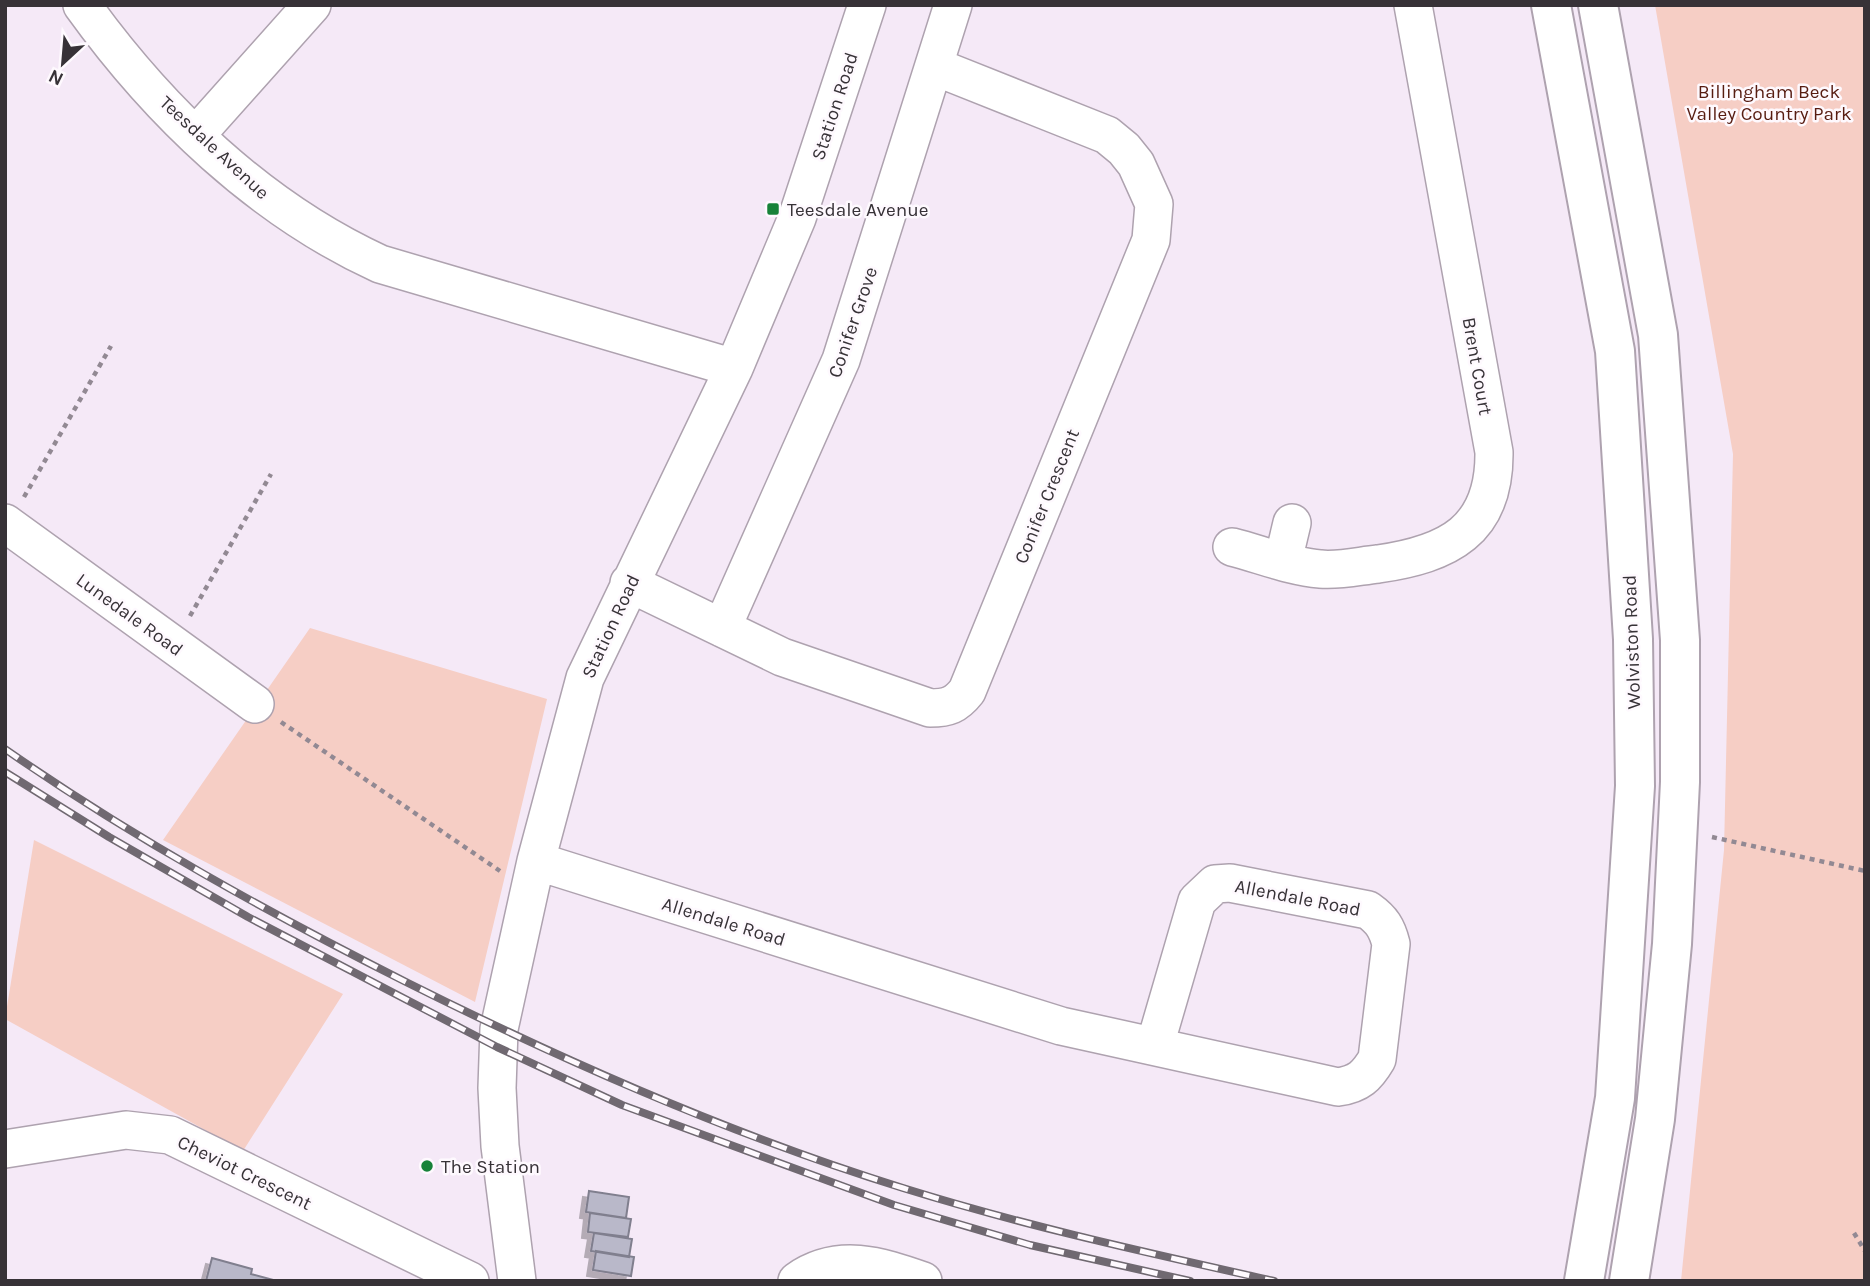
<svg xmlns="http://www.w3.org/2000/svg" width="1870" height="1286" font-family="Karla,sans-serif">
<defs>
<filter id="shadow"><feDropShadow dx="-6" dy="6" stdDeviation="0" flood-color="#0004"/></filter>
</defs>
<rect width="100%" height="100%" fill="#f5e9f7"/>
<path fill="#f6cec5" d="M 1655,5 L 1865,5 L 1865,1281 L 1681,1281 L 1724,850 L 1733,454 Z
M 310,628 L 547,699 L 475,1002 L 163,840 Z
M 34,840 L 343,994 L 243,1151 L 5,1019 Z"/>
<path fill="#b9b8c9" stroke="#807f8e" stroke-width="2" filter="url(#shadow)" d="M 589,1191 L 629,1197 L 626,1218 L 586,1212 Z
M 590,1213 L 631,1219 L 628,1237 L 588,1232 Z
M 594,1233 L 632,1239 L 629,1257 L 591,1251 Z
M 596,1251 L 634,1257 L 631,1276 L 593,1270 Z
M 212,1258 L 252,1269 L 251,1274 L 277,1281 L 206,1281 Z"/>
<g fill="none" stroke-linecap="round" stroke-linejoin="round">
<g stroke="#aea2af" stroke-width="40">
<path id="minor" d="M 82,5 C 159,112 260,209 380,264 L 734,368
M 196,135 L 312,5
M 5,523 L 255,704
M 1232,547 C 1260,554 1291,567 1320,569 C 1339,571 1359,566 1378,564 C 1448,554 1495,531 1494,452 L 1413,5
M 1283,561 L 1292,523
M 629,583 L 782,657 L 930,708 C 948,708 956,705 967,691 L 1151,240 L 1154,204 L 1136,164 L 1124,149 L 1107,135 L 936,67
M 722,628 L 841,360 L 953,5
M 536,861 L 1061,1026 L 1338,1087 C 1359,1084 1367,1076 1377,1059 L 1391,944 C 1387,928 1382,920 1368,910 L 1230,883 L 1215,884 L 1197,901 L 1155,1045
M 5,1149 L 126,1130 L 170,1135 L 470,1281
M 517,1281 L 500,1146 L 497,1088 L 499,1029 L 536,861 L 585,678 L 734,368 L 797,218 L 867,5
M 797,1281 C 838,1252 880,1266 923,1281"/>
</g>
<g stroke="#aea2af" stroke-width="42">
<path id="tertiary" d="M 1551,5 L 1615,351 L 1633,639 L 1635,786 L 1615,1098 L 1584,1281
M 1598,5 L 1658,335 L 1680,640 L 1680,782 L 1672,944 L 1655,1119 L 1629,1281"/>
</g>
<path stroke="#928993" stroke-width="4.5" stroke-dasharray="5 5" stroke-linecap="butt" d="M 24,497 L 111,346
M 190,616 L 271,474
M 281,722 L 500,871
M 1712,837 L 1865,871
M 1854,1233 L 1865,1251"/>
<use href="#minor" stroke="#fff" stroke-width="37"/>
<use href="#tertiary" stroke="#fff" stroke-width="38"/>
<g stroke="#706971" stroke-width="8">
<path id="rail" d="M 5,749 C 133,838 269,913 408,983 C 568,1063 732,1135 903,1188 C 1025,1226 1149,1253 1274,1281
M 5,772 L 109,837 L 248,917 L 497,1047 L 622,1105 L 894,1205 L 1030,1245 L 1190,1281"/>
</g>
<use href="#rail" stroke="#fef9fe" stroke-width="5" stroke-dasharray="16" stroke-linecap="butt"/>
</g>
<g fill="#178239" stroke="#fef9fe" stroke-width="2.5">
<rect x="766" y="202" width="14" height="14" rx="3.5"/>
<circle cx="427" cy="1166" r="7"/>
</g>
<g text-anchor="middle" stroke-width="5" stroke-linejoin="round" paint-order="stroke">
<g font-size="19" fill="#571c11" stroke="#fef9fe">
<text x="1769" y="98">Billingham Beck<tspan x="1769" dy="22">Valley Country Park</tspan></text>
</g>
<g font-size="19" fill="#373237" stroke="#fef9fe">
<text transform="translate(834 106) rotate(-72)" y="7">Station Road</text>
<text transform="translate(215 147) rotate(43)" y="7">Teesdale Avenue</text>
<text transform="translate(852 322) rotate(-71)" y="7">Conifer Grove</text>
<text transform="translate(1478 366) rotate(80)" y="7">Brent Court</text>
<text transform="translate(1046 496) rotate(-68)" y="7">Conifer Crescent</text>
<text transform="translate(130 614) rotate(36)" y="7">Lunedale Road</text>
<text transform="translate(610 626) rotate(-65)" y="7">Station Road</text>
<text transform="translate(1631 642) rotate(-92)" y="7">Wolviston Road</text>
<text transform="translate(1298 897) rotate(11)" y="7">Allendale Road</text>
<text transform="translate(724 921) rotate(17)" y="7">Allendale Road</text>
<text transform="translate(245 1172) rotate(26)" y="7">Cheviot Crescent</text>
</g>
<g font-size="19" fill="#373237" stroke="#fef9fe" text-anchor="start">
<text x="787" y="216">Teesdale Avenue</text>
<text x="441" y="1173">The Station</text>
</g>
</g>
<rect width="1870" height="1286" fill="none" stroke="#373237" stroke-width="14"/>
<g transform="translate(63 63) rotate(206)" stroke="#fef9fe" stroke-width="5" paint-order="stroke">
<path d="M0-5L12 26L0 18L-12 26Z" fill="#373237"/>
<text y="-10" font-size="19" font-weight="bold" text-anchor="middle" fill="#373237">N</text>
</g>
</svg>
